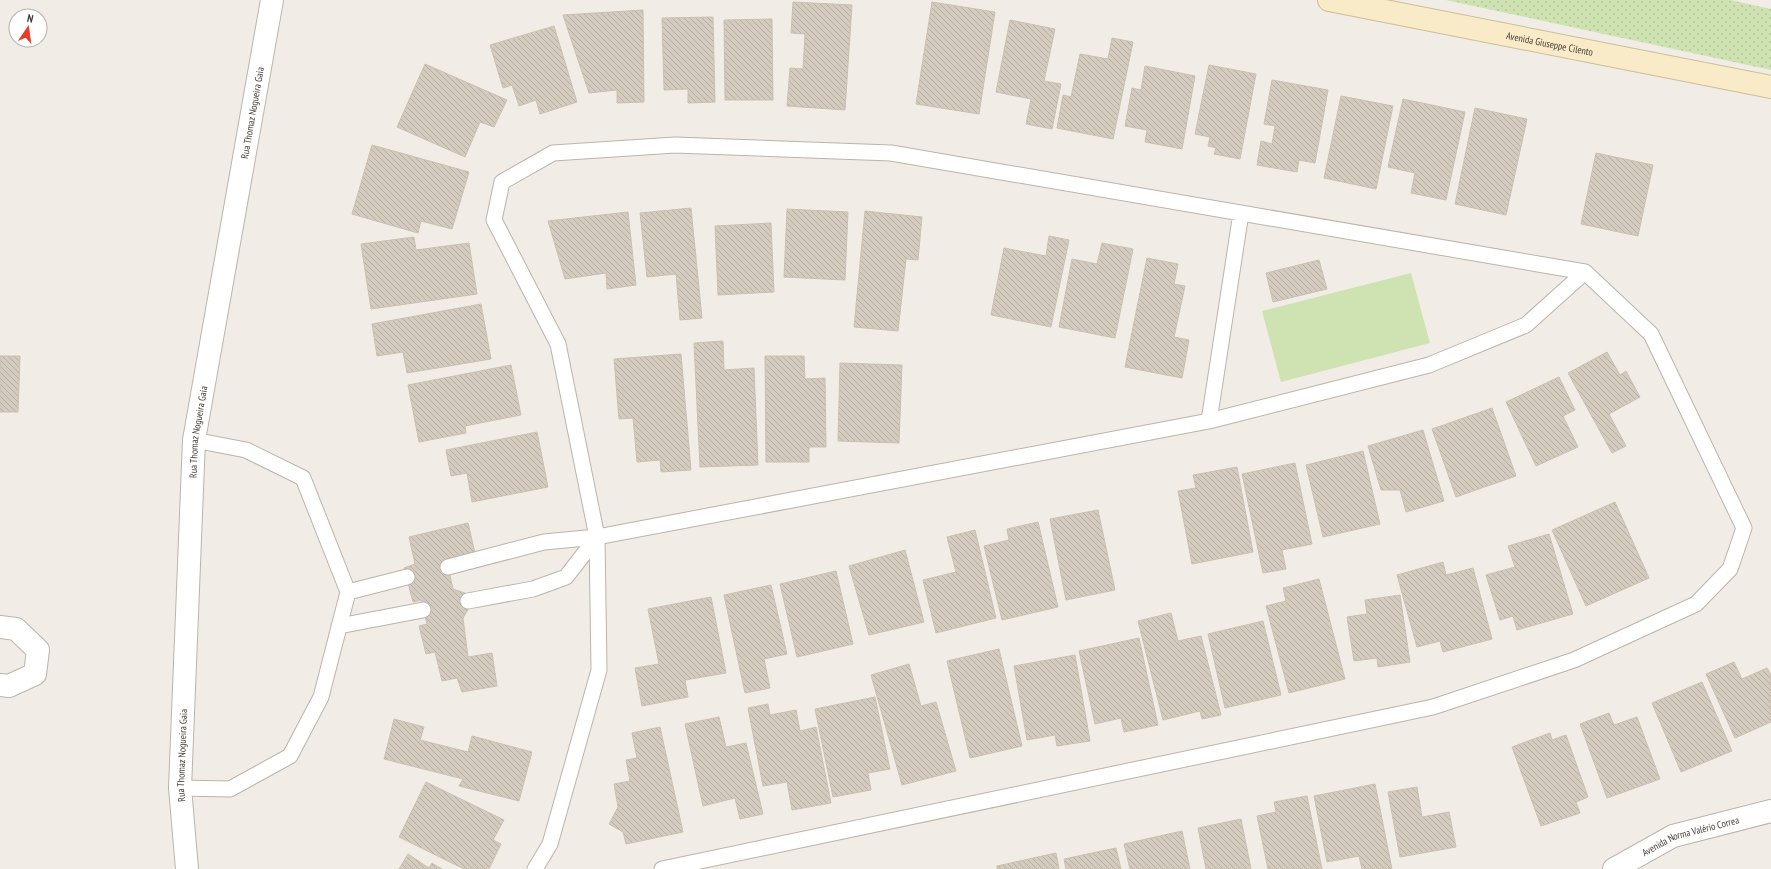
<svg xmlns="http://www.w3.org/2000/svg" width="1771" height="869" font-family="'PT Sans Narrow',sans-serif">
<defs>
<pattern id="grass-dots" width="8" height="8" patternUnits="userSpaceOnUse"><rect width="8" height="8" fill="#cee2b2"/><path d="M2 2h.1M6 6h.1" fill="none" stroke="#b2c39a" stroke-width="1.8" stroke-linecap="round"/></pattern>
<pattern id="building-back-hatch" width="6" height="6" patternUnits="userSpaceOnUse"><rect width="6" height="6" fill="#d4cbbf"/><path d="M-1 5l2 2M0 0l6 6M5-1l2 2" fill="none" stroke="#b7afa5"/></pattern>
</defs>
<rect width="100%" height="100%" fill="#f1ede6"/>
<path fill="url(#grass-dots)" d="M 1446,0 L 1730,0 L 1771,9 L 1771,70 Z"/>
<path fill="#cee2b2" d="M 1411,273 L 1430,343 L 1281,382 L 1262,311 Z"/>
<path fill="url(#building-back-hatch)" stroke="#cbc0b0" d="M 793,2 L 852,5 L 845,110 L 787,106 L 790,68 L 803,69 L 805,34 L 791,33 Z
M 932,2 L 995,12 L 979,114 L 916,104 Z
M 643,10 L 644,102 L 617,103 L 617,90 L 589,93 L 563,15 Z
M 713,17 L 715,102 L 688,103 L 688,89 L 664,90 L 662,18 Z
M 772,19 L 773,100 L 725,100 L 724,20 Z
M 1010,20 L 1055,29 L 1044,81 L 1061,84 L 1052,129 L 1026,124 L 1031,99 L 996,92 Z
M 554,26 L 577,102 L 540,114 L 536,100 L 519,106 L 512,85 L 503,88 L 490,45 Z
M 1112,38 L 1133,42 L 1113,139 L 1057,128 L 1063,95 L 1071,97 L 1080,54 L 1108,59 Z
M 425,64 L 507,100 L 494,127 L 480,122 L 465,157 L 397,127 Z
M 1209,65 L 1256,74 L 1240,159 L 1214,154 L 1216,148 L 1208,146 L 1210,137 L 1195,134 Z
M 1145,66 L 1195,76 L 1182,149 L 1145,142 L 1147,130 L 1125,126 L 1132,88 L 1141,90 Z
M 1272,80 L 1328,90 L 1315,163 L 1299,160 L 1297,172 L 1257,165 L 1261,141 L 1272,144 L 1275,126 L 1264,124 Z
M 1341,96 L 1393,106 L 1376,189 L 1324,178 Z
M 1403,99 L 1465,112 L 1446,200 L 1411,193 L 1415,173 L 1388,167 Z
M 1475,108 L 1527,119 L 1506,215 L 1455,204 Z
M 372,145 L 469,172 L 452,229 L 421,221 L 418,233 L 352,214 Z
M 1596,153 L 1653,165 L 1638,236 L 1581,224 Z
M 691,208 L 702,318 L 680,320 L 676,274 L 647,277 L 640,213 Z
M 787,209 L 848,212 L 845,280 L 784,277 Z
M 865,211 L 922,217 L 918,260 L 906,259 L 898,331 L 854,327 Z
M 628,212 L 636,285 L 607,289 L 606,273 L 565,279 L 548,221 Z
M 771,223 L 774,292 L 718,295 L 715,226 Z
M 1049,236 L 1069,240 L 1051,327 L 991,315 L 1004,248 L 1046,256 Z
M 414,237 L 416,250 L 469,243 L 477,294 L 371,309 L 361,244 Z
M 1102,243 L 1133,249 L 1115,338 L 1059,327 L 1072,259 L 1097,264 Z
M 1147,258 L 1178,264 L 1174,284 L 1185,286 L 1174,337 L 1189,340 L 1182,378 L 1125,367 Z
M 1319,260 L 1327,289 L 1273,302 L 1266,273 Z
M 481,304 L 491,359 L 407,373 L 403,352 L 377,356 L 372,324 Z
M 723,341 L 724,370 L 754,368 L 758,465 L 700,467 L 694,343 Z
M 1607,352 L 1620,375 L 1626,371 L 1640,397 L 1609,414 L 1626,446 L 1612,453 L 1568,373 Z
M 681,354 L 691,470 L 661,472 L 660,460 L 637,462 L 633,418 L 619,419 L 614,359 Z
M 0,356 L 20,356 L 18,412 L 0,412 Z
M 765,356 L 804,356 L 805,379 L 825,378 L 826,447 L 809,447 L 809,462 L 766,462 Z
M 840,363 L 902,365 L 899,443 L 838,441 Z
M 511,365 L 521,415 L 465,426 L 466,433 L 419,442 L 408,385 Z
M 1559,377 L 1575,410 L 1563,416 L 1578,447 L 1536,466 L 1506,402 Z
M 1492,408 L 1516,476 L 1456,497 L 1432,429 Z
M 1423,430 L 1444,501 L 1406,512 L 1400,490 L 1381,490 L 1368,446 Z
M 537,432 L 548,487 L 472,502 L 467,473 L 451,476 L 446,450 Z
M 1363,451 L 1380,524 L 1323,537 L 1306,465 Z
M 1295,463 L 1312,544 L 1282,550 L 1286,569 L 1263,573 L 1242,474 Z
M 1237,467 L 1253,552 L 1192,564 L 1178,491 L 1196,488 L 1193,475 Z
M 1615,502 L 1649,578 L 1586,606 L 1552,530 Z
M 1098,510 L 1115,590 L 1066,600 L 1050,519 Z
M 1038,522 L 1058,607 L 1002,620 L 984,546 L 1009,540 L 1007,529 Z
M 468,523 L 475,553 L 448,567 L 453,589 L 465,593 L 470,606 L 463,618 L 468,657 L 492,653 L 497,686 L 462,692 L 457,678 L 442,681 L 435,652 L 426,654 L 419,626 L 427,624 L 421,600 L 413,602 L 404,568 L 415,564 L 409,537 Z
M 975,530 L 996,618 L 936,633 L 923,580 L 956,572 L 947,537 Z
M 1549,534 L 1573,614 L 1517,630 L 1513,616 L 1500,620 L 1486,575 L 1515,567 L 1508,546 Z
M 905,550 L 924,622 L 869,635 L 849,566 Z
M 1443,562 L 1446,575 L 1473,568 L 1492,639 L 1443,652 L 1440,641 L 1417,647 L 1397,575 Z
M 836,571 L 853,644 L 797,657 L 780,584 Z
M 1319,579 L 1345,679 L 1289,693 L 1266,606 L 1286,601 L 1283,588 Z
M 771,585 L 787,654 L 764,659 L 770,688 L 745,693 L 724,595 Z
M 1400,595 L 1410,662 L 1378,667 L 1377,658 L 1354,661 L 1347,617 L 1367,614 L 1365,600 Z
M 711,597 L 726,673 L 685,680 L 688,697 L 642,706 L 635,668 L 659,664 L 648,609 Z
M 1171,613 L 1178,641 L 1201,636 L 1221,715 L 1202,719 L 1200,711 L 1163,720 L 1138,621 Z
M 1263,621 L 1281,695 L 1225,708 L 1208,634 Z
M 1139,638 L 1158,725 L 1124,732 L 1121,718 L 1095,724 L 1079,651 Z
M 999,649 L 1022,746 L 970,758 L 947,661 Z
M 1075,655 L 1090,741 L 1057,746 L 1055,735 L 1027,740 L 1014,666 Z
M 1734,662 L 1742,679 L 1767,668 L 1771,675 L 1771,722 L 1735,738 L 1706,674 Z
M 909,664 L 921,706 L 936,702 L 956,771 L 902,785 L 871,675 Z
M 1702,682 L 1732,751 L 1681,772 L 1652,703 Z
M 875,697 L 890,769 L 868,773 L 871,790 L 833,797 L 815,709 Z
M 768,704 L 770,715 L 796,710 L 800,731 L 816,727 L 831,803 L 792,810 L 787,782 L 763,786 L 748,708 Z
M 1609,713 L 1614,725 L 1637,717 L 1660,779 L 1607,798 L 1580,724 Z
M 719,717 L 726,747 L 746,743 L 763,814 L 740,819 L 735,798 L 703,806 L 685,724 Z
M 394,719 L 424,727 L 420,740 L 468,752 L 472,736 L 532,752 L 519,801 L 459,786 L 463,779 L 384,759 Z
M 660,727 L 683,832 L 626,844 L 623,832 L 609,824 L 618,807 L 614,784 L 630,781 L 626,760 L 637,758 L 632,733 Z
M 1550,733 L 1552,740 L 1566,735 L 1588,797 L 1576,802 L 1580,813 L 1541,826 L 1512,747 Z
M 426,782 L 504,820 L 493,840 L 501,844 L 489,869 L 464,869 L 399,837 Z
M 1375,784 L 1392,869 L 1362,869 L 1359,856 L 1327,862 L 1314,796 Z
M 1417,787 L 1422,817 L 1449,812 L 1456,847 L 1400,857 L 1388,792 Z
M 1307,796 L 1322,869 L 1268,869 L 1257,816 L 1276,812 L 1274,802 Z
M 1241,819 L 1251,869 L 1206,869 L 1198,828 Z
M 1182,831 L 1190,869 L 1130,869 L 1124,844 Z
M 1116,848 L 1121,869 L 1066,869 L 1064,859 Z
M 1056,853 L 1059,869 L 997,869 L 997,866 Z
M 408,854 L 429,868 L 432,863 L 442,869 L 399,869 Z"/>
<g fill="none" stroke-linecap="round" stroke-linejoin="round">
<g stroke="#bbb4a9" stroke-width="17">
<path id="lane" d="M 1209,421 L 1241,213
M 448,567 L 544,542 L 597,537 L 1209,421 L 1429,365 L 1526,325 L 1585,272
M 348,592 L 407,577
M 468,601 L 533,589 L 566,577 L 597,537
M 339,626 L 423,610
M 180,788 L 230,789 L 290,756 L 321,697 L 348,592 L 303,478 L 246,450 L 194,440
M 535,869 L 550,844 L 599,670 L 597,537 L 558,344 L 494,220 L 502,182 L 553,153 L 675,145 L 891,153 L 1585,272 L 1651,334 L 1744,528 L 1730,569 L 1696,604 L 1574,660 L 1433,707 L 662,869"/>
</g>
<g stroke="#bbb4a9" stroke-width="24">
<g id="street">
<path d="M 0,627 L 16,629 L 38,650 L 35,674 L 9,686 L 0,685"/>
<path id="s1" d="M 187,869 L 180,788 L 194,440 L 272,0"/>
<path id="s2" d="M 1614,869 L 1673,836 L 1771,811"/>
</g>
</g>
<g stroke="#cdbd99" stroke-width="24">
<g id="secondary">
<path id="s3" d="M 1329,0 L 1771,87"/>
</g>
</g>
<use href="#lane" stroke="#fff" stroke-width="15"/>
<use href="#street" stroke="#fff" stroke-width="22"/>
<use href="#secondary" stroke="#f9ebc7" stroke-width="22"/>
</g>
<g text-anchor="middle" stroke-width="4" stroke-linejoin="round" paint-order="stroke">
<g font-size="10" fill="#433d36" stroke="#fff">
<text dy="4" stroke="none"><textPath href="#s3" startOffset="225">Avenida Giuseppe Cilento</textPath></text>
<text dy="4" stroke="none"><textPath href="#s1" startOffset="762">Rua Thomaz Nogueira Gaia</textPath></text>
<text dy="4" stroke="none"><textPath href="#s1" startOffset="438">Rua Thomaz Nogueira Gaia</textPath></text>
<text dy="4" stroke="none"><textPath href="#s1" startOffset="114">Rua Thomaz Nogueira Gaia</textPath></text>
<text dy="4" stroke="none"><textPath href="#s2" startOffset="84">Avenida Norma Valério Correa</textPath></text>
</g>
</g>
<g transform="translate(28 28) rotate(13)"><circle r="19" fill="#ffffff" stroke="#b4b1af"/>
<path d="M0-3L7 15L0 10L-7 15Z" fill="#e53d28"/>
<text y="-6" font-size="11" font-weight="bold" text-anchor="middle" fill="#433d36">N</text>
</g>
</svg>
